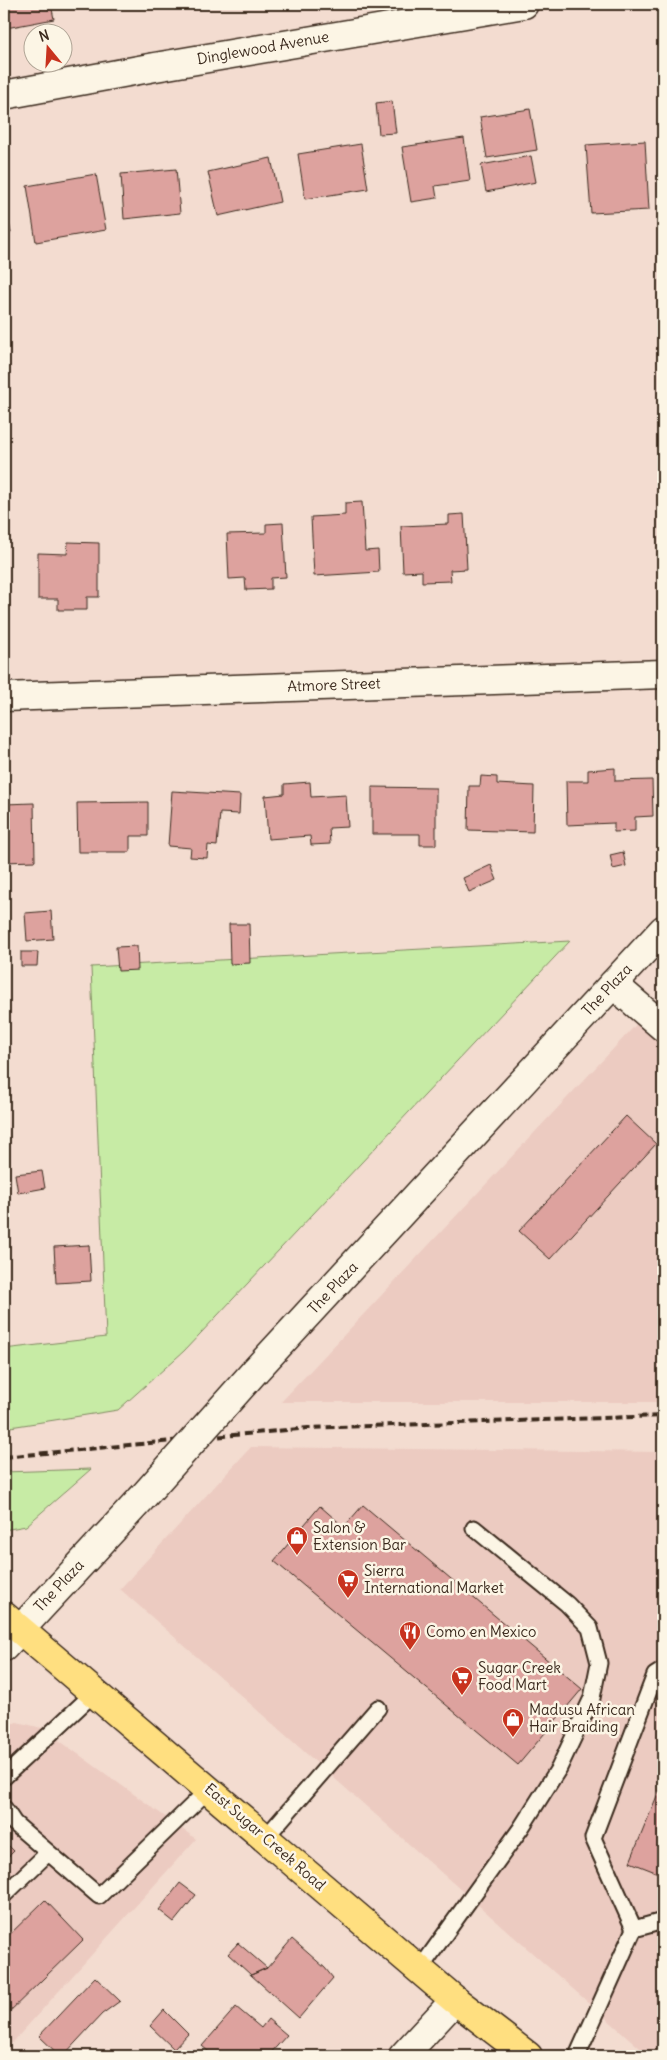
<svg xmlns="http://www.w3.org/2000/svg" width="667" height="2060" font-family="Delius,sans-serif">
<rect width="100%" height="100%" fill="#f3dcd0"/>
<filter id="ink" filterUnits="userSpaceOnUse"><feTurbulence type="fractalNoise" baseFrequency=".02" numOctaves="2"/><feDisplacementMap in="SourceGraphic" scale="10" xChannelSelector="R" yChannelSelector="G"/><feConvolveMatrix kernelMatrix="1 2 1 2 8 2 1 2 1" color-interpolation-filters="sRGB"/></filter>
<g filter="url(#ink)">
<path fill="#eccbc1" d="M 663,721 L 663,802 L 656,722 Z
M 663,996 L 663,1402 L 281,1402 Z
M 251,1447 L 663,1452 L 663,2056 L 649,2056 L 120,1589 Z
M 17,1722 L 42,1728 L 196,1839 L 4,2052 L 4,1726 Z"/>
<path fill="#c7eba5" stroke="#818a62" d="M 570,941 L 184,1351 L 118,1410 L 4,1428 L 4,1349 L 106,1337 L 91,967 Z
M 91,1469 L 26,1526 L 4,1530 L 4,1472 Z"/>
<path fill="#dda29e" stroke="#3b2a1e" d="M 4,4 L 51,4 L 54,19 L 6,28 Z
M 392,101 L 396,133 L 379,134 L 376,103 Z
M 530,109 L 537,150 L 487,158 L 480,117 Z
M 464,138 L 470,181 L 435,186 L 437,198 L 411,202 L 402,147 Z
M 645,141 L 649,210 L 591,213 L 586,145 Z
M 361,144 L 368,189 L 305,199 L 298,154 Z
M 531,156 L 536,182 L 486,192 L 481,165 Z
M 271,158 L 280,202 L 218,216 L 208,172 Z
M 176,169 L 180,213 L 124,219 L 121,174 Z
M 96,174 L 106,230 L 36,242 L 27,186 Z
M 4,196 L 11,233 L 4,234 Z
M 362,502 L 365,551 L 378,550 L 379,572 L 314,576 L 311,517 L 345,515 L 345,503 Z
M 464,514 L 467,569 L 450,570 L 451,581 L 422,582 L 422,571 L 403,572 L 401,526 L 449,524 L 449,515 Z
M 283,523 L 286,577 L 271,578 L 271,589 L 246,590 L 245,578 L 229,579 L 227,534 L 266,533 L 266,524 Z
M 68,542 L 99,543 L 99,597 L 87,597 L 87,610 L 58,610 L 58,599 L 38,599 L 38,553 L 67,554 Z
M 4,575 L 6,575 L 7,623 L 4,623 Z
M 615,768 L 615,781 L 652,780 L 653,816 L 635,817 L 635,831 L 614,832 L 614,823 L 567,825 L 566,781 L 588,781 L 588,770 Z
M 481,776 L 497,777 L 497,784 L 534,786 L 533,832 L 468,830 L 469,786 L 480,786 Z
M 310,782 L 311,797 L 346,795 L 348,827 L 329,828 L 330,844 L 311,845 L 310,836 L 268,839 L 265,796 L 284,794 L 284,784 Z
M 372,787 L 436,788 L 436,845 L 420,845 L 420,834 L 372,834 Z
M 172,791 L 240,795 L 239,814 L 220,813 L 217,846 L 208,845 L 207,858 L 190,857 L 191,848 L 168,846 Z
M 148,802 L 148,836 L 130,836 L 130,852 L 78,852 L 77,803 Z
M 34,803 L 35,861 L 4,862 L 4,804 Z
M 623,852 L 626,866 L 613,869 L 610,855 Z
M 491,865 L 497,880 L 469,892 L 463,878 Z
M 51,911 L 53,939 L 27,941 L 25,913 Z
M 229,924 L 249,924 L 250,963 L 230,964 Z
M 137,946 L 138,970 L 118,971 L 116,947 Z
M 21,952 L 38,952 L 37,966 L 21,966 Z
M 626,1116 L 656,1144 L 550,1259 L 519,1231 Z
M 42,1171 L 45,1188 L 18,1193 L 15,1174 Z
M 89,1245 L 91,1281 L 56,1283 L 54,1247 Z
M 363,1505 L 582,1689 L 518,1765 L 274,1561 L 320,1506 L 344,1527 Z
M 663,1781 L 663,1875 L 630,1862 Z
M 4,1841 L 14,1851 L 4,1861 Z
M 180,1883 L 196,1895 L 174,1922 L 159,1910 Z
M 45,1900 L 83,1940 L 4,2017 L 4,1940 Z
M 292,1939 L 325,1968 L 333,1978 L 299,2018 L 251,1975 L 267,1968 Z
M 238,1943 L 267,1968 L 251,1975 L 228,1954 Z
M 95,1977 L 120,2001 L 102,2014 L 63,2056 L 60,2056 L 39,2036 Z
M 236,2007 L 261,2028 L 268,2019 L 287,2035 L 268,2056 L 214,2056 L 202,2046 Z
M 164,2010 L 188,2034 L 174,2049 L 150,2026 Z"/>
<g fill="none" stroke-linecap="round" stroke-linejoin="round">
<g stroke="#3b2a1e" stroke-width="19">
<path id="service" d="M 4,1777 L 94,1693
M 4,1808 L 14,1823 L 99,1896 L 209,1789
M 266,1837 L 378,1708
M 4,1895 L 48,1853
M 634,1929 L 663,1921
M 420,1969 L 521,1828 L 559,1768 L 592,1698 L 599,1663 L 590,1628 L 567,1604 L 474,1528
M 577,2056 L 634,1929 L 593,1838 L 655,1675 L 663,1670"/>
</g>
<g stroke="#3b2a1e" stroke-width="31">
<path id="minor" d="M 4,95 L 155,67 L 524,4
M 4,697 L 663,674
M 613,984 L 663,1027
M 403,2056 L 455,2000"/>
</g>
<g stroke="#3b2a1e" stroke-width="31">
<path id="secondary" d="M 255,1371 L 663,930
M 4,1647 L 141,1499"/>
</g>
<g stroke="#3b2a1e" stroke-width="31">
<path id="primary" d="M 4,1616 L 455,2000 L 528,2056"/>
</g>
<use href="#service" stroke="#fcf5e5" stroke-width="15"/>
<use href="#minor" stroke="#fcf5e5" stroke-width="28"/>
<use href="#secondary" stroke="#fcf5e5" stroke-width="28"/>
<use href="#primary" stroke="#ffdf80" stroke-width="28"/>
<path stroke="#3b2a1e" stroke-width="4" stroke-dasharray="8 4" stroke-linecap="butt" d="M 4,1457 L 308,1428 L 663,1416"/>
<g stroke="#3b2a1e" stroke-width="31" stroke-linecap="butt">
<path id="secondary-bridge" d="M 141,1499 L 255,1371"/>
</g>
<use href="#secondary-bridge" stroke="#fcf5e5" stroke-width="28"/>
</g>
</g>
<defs>
<g id="shop-pin" transform="scale(1.125)"><path d="M0 17L-7.5 6A9.5 9.5 0 1 1 7.5 6Z" fill="#c8321e" stroke="#fcf5e5"/><path d="M-5-2.5h2.3a2.7 3.5 0 0 1 5.4 0H5L5.5 6h-11ZM-1.5-2.5h3a1.5 2.3 0 0 0-3 0Z" fill="#fff"/></g>
<g id="supermarket-pin" transform="scale(1.125)"><path d="M0 17L-7.5 6A9.5 9.5 0 1 1 7.5 6Z" fill="#c8321e" stroke="#fcf5e5"/><path d="M-6-5.5h2.5l.6 2H6L4.5 2H-2.5L-4.4-4H-6ZM-1.5 3.2a1.3 1.3 0 1 0 .1 0ZM3 3.2a1.3 1.3 0 1 0 .1 0Z" fill="#fff"/></g>
<g id="restaurant-pin" transform="scale(1.125)"><path d="M0 17L-7.5 6A9.5 9.5 0 1 1 7.5 6Z" fill="#c8321e" stroke="#fcf5e5"/><path d="M-5-6h1v4h1v-4h1v4h1v-4h1v5L-1.5 .5V6h-2V.5L-5-1ZM5-6V6H3V1.5H1.5Q1.5-4 5-6Z" fill="#fff"/></g>
</defs>
<g fill-rule="evenodd">
<use href="#shop-pin" x="297" y="1537"/>
<use href="#supermarket-pin" x="348" y="1580"/>
<use href="#restaurant-pin" x="410" y="1632"/>
<use href="#supermarket-pin" x="462" y="1677"/>
<use href="#shop-pin" x="513" y="1719"/>
</g>
<g text-anchor="middle" stroke-width="5" stroke-linejoin="round" paint-order="stroke">
<g font-size="15" fill="#3b2a1e" stroke="#fcf5e5">
<text transform="translate(263 48) rotate(-10)" y="5">Dinglewood Avenue</text>
<text transform="translate(334 685) rotate(-2)" y="5">Atmore Street</text>
<text transform="translate(607 990) rotate(-47)" y="5">The Plaza</text>
<text transform="translate(333 1288) rotate(-47)" y="5">The Plaza</text>
<text transform="translate(59 1586) rotate(-47)" y="5">The Plaza</text>
<text transform="translate(265 1837) rotate(41)" y="5">East Sugar Creek Road</text>
</g>
<g font-size="15" fill="#3b2a1e" stroke="#fcf5e5" text-anchor="start">
<text x="313" y="1533">Salon &amp;<tspan x="313" dy="17">Extension Bar</tspan></text>
<text x="364" y="1576">Sierra<tspan x="364" dy="17">International Market</tspan></text>
<text x="426" y="1637">Como en Mexico</text>
<text x="478" y="1673">Sugar Creek<tspan x="478" dy="17">Food Mart</tspan></text>
<text x="529" y="1715">Madusu African<tspan x="529" dy="17">Hair Braiding</tspan></text>
</g>
</g>
<rect width="667" height="2060" fill="none" stroke="#fcf5e5" stroke-width="20"/>
<rect x="10" y="10" width="647" height="2040" fill="none" stroke="#3b2a1e" stroke-width="2" filter="url(#ink)"/>
<g transform="translate(48 48) rotate(342)"><circle r="24" fill="#fcf5e5" stroke="#afa495"/>
<path d="M0-4L9 19L0 12L-9 19Z" fill="#c8321e"/>
<text y="-8" font-size="14" font-weight="bold" text-anchor="middle" fill="#3b2a1e">N</text>
</g>
</svg>
